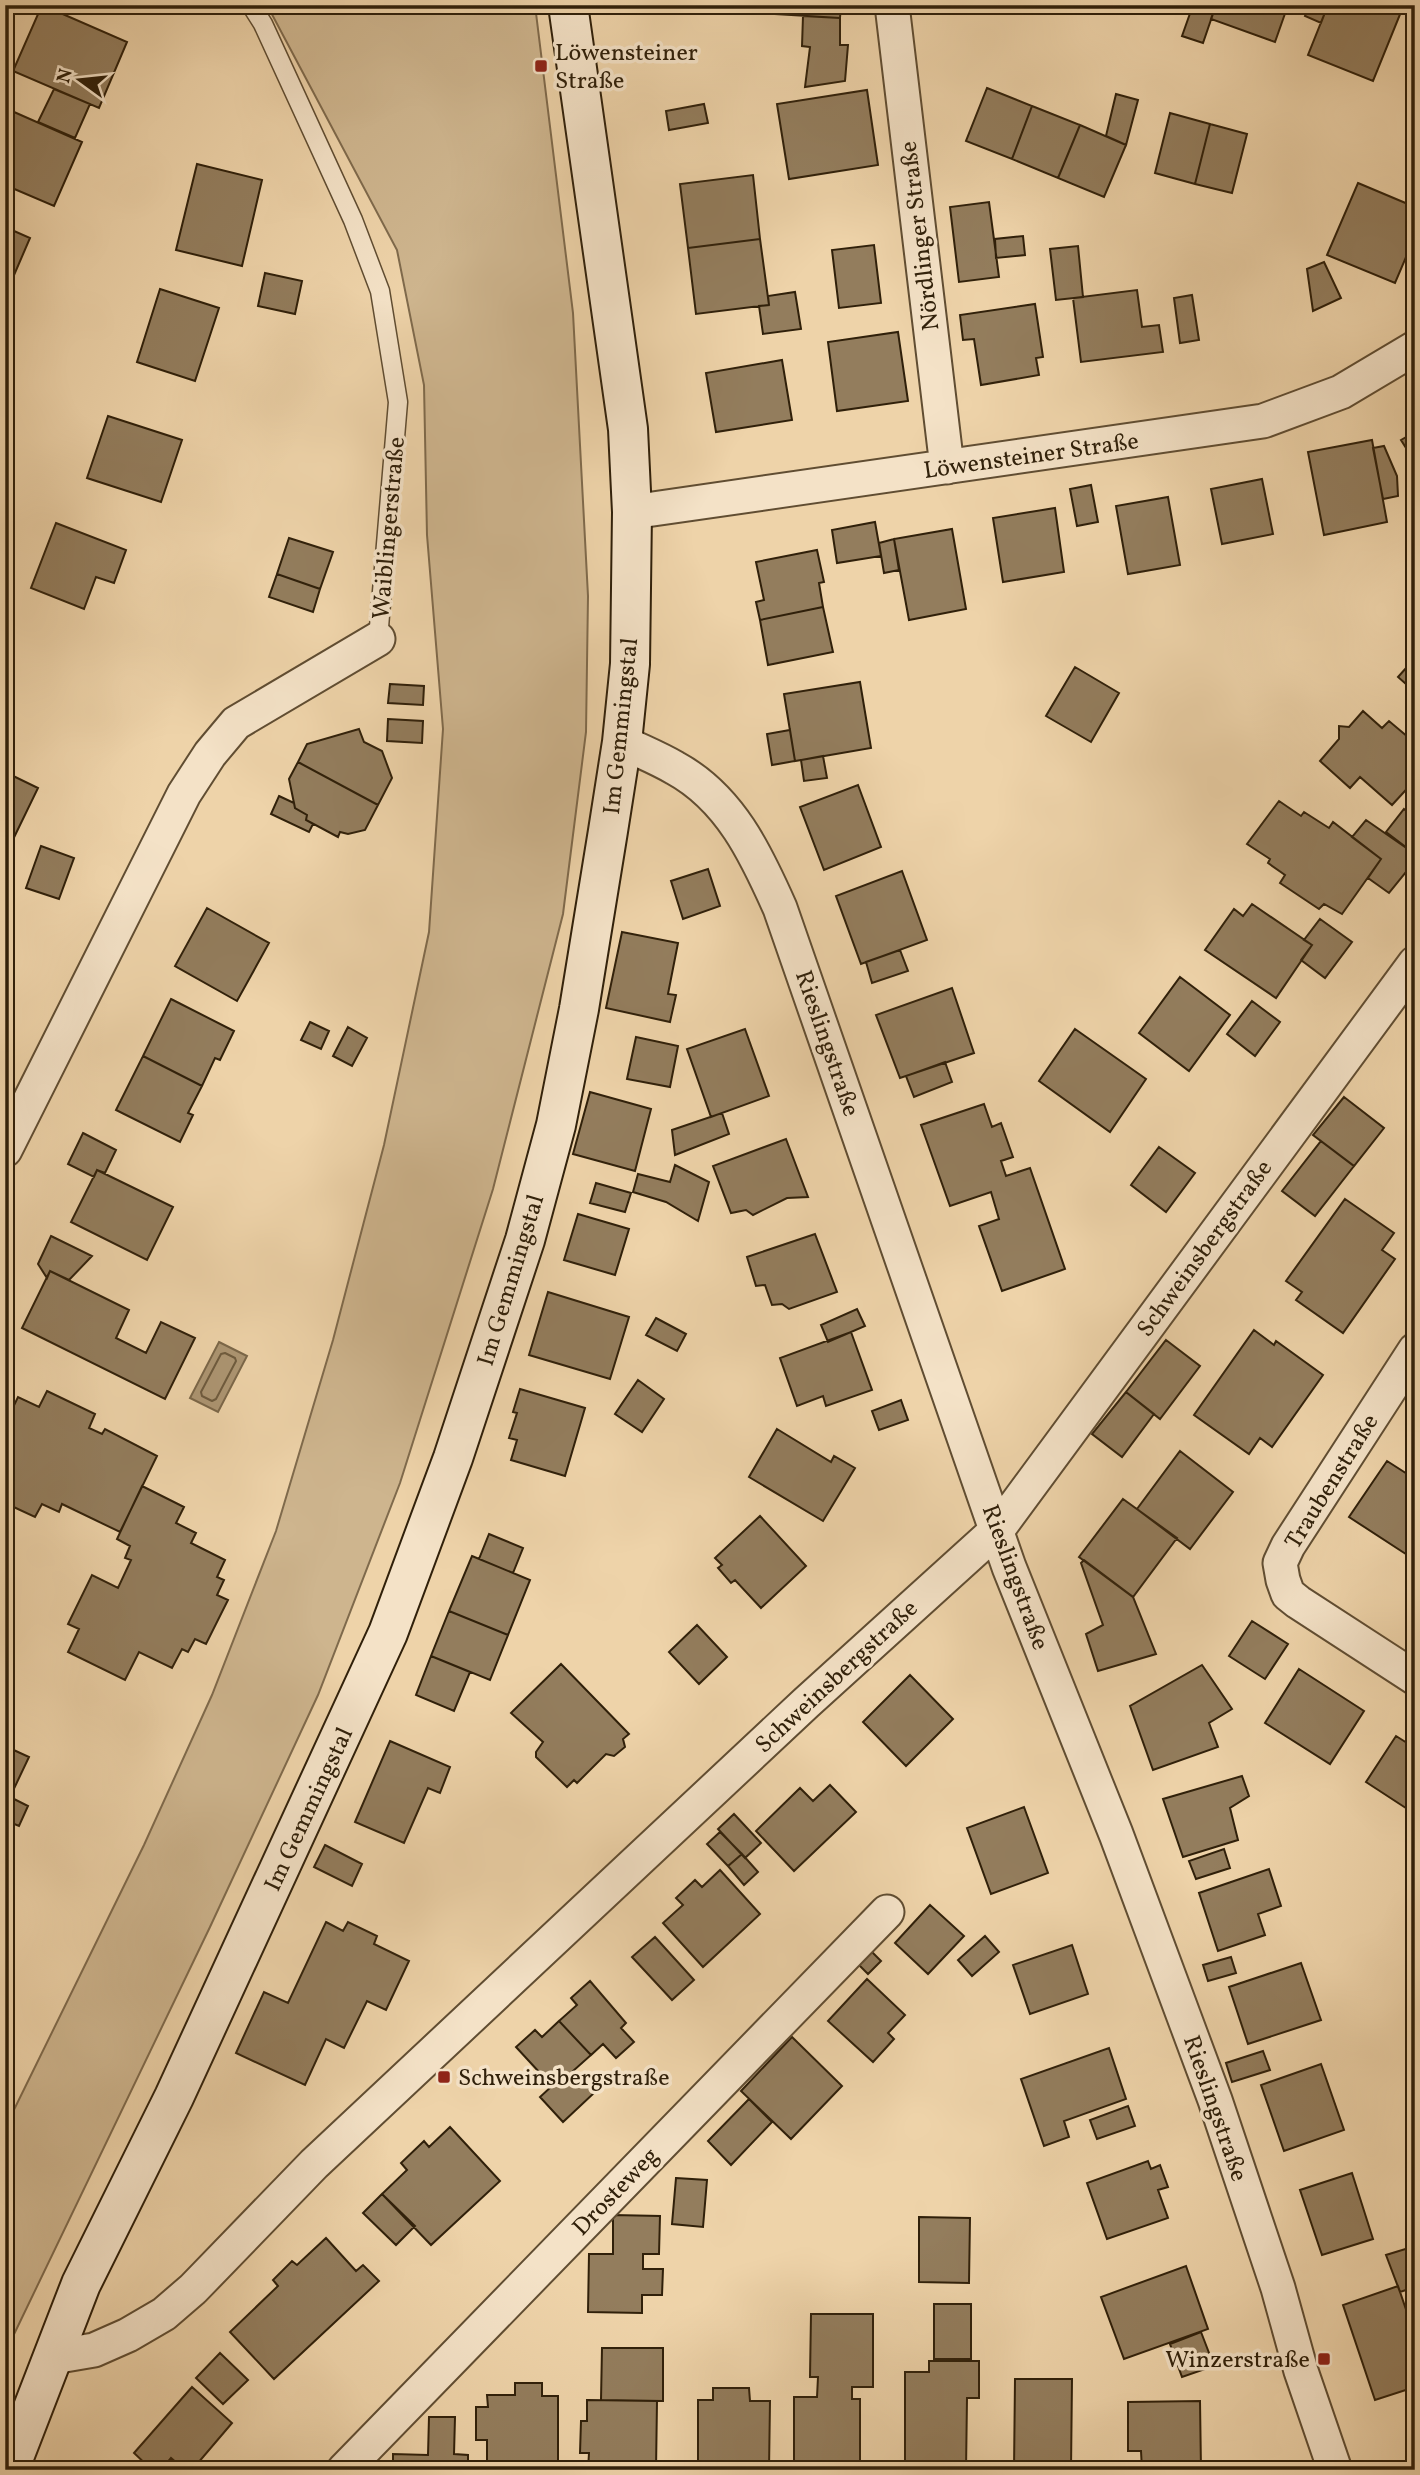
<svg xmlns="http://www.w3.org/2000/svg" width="1420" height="2475" font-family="Vollkorn,serif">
<rect width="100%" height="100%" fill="#eed3a9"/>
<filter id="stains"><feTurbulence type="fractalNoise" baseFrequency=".00286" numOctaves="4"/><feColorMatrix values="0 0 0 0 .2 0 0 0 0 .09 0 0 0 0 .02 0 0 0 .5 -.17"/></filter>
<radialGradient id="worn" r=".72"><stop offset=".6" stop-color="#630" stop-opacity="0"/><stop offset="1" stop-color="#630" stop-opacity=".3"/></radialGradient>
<path fill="#ceb58e" stroke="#7f6a4c" stroke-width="2" d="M 267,5 L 535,5 L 573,313 L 588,596 L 586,732 L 563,914 L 493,1189 L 400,1483 L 318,1695 L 210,1927 L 5,2353 L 5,2128 L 144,1845 L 212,1695 L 276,1531 L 333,1340 L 384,1145 L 429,932 L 443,729 L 427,535 L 424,385 L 397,250 Z"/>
<path fill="#ad9673" stroke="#7b6749" stroke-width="2" d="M 219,1342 L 247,1356 L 218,1412 L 190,1398 Z"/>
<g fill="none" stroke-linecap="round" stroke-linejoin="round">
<path stroke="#6e5b3e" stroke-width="2" d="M 225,1353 L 235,1358 L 236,1361 L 216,1399 L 212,1401 L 202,1396 L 201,1392 L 221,1354 Z"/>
</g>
<path fill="#937d5d" stroke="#30200a" stroke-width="2" d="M 42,5 L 127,42 L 99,108 L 13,71 Z
M 638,5 L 741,5 L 741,12 Z
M 741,5 L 841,5 L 840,18 L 741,12 Z
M 1193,5 L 1216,5 L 1203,43 L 1182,36 Z
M 1216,5 L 1288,5 L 1275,42 L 1211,19 Z
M 1309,5 L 1328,5 L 1321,23 L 1305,16 Z
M 1328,5 L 1398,5 L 1403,7 L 1373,81 L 1308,55 Z
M 803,16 L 840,18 L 840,45 L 848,45 L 845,81 L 805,87 L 810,47 L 802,46 Z
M 987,88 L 1032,106 L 1012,159 L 966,141 Z
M 54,89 L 90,104 L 75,138 L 38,122 Z
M 867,90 L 878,165 L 789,179 L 777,104 Z
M 1116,94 L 1138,100 L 1126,145 L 1106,136 Z
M 704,104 L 708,123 L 669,130 L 666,111 Z
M 1032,106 L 1080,125 L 1058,178 L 1012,159 Z
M 5,108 L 82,142 L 54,206 L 5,185 Z
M 1170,113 L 1210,124 L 1195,184 L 1155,173 Z
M 1210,124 L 1247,134 L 1232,193 L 1195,184 Z
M 1080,125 L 1126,145 L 1104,197 L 1058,178 Z
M 197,164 L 262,180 L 242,266 L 176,250 Z
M 753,175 L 760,239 L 688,248 L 680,184 Z
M 1358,183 L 1415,207 L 1415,236 L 1395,283 L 1327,255 Z
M 989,202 L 999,277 L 959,282 L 950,207 Z
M 5,227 L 30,238 L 5,296 Z
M 1023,236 L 1025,255 L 996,258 L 995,239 Z
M 760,239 L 769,305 L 696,314 L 688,248 Z
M 874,245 L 881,303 L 839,308 L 832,250 Z
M 1078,246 L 1083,297 L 1056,300 L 1050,249 Z
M 1324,262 L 1341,298 L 1313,311 L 1307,269 Z
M 265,273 L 302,281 L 295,314 L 258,306 Z
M 160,289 L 219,308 L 195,381 L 137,362 Z
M 1137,290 L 1142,327 L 1159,325 L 1163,352 L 1081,362 L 1073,298 Z
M 795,292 L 801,329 L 763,334 L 759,306 L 769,305 L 768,296 Z
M 1192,295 L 1199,340 L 1180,343 L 1174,298 Z
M 1035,304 L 1043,357 L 1036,358 L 1039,375 L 981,385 L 974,339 L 963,340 L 960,315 Z
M 898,332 L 908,401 L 837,411 L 828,342 Z
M 782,360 L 792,420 L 716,432 L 706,373 Z
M 108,416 L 182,440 L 161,502 L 87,478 Z
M 1415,432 L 1415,462 L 1401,440 Z
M 1372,440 L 1387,522 L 1324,535 L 1308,452 Z
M 1384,446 L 1397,476 L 1398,496 L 1383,499 L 1373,448 Z
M 1262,479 L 1273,534 L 1222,544 L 1211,489 Z
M 1091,485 L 1098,522 L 1077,526 L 1070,489 Z
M 1168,497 L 1180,565 L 1128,574 L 1116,506 Z
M 1055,508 L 1064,572 L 1003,582 L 993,518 Z
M 875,522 L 881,556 L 837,563 L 832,530 Z
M 56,523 L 126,550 L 114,583 L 96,577 L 84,609 L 31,588 Z
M 952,529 L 966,609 L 909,620 L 894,539 Z
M 289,538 L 333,552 L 320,589 L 277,574 Z
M 894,539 L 899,570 L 884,573 L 879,543 Z
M 817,550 L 824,582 L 819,583 L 823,607 L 760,620 L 756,602 L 764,600 L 756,562 Z
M 277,574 L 320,589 L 313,612 L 269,597 Z
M 823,607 L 833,652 L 768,665 L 760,620 Z
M 1415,658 L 1415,692 L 1398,677 Z
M 1075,667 L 1119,693 L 1091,742 L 1046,716 Z
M 860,682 L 871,748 L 795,761 L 784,694 Z
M 390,684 L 424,686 L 423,705 L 388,703 Z
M 1363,711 L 1382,728 L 1389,721 L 1415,743 L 1415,751 L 1411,755 L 1415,758 L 1415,780 L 1392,805 L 1360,777 L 1350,788 L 1320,761 L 1339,739 L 1339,726 L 1349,727 Z
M 388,719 L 423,721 L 422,743 L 387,741 Z
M 359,729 L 364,742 L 382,751 L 392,778 L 378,805 L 298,762 L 307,744 Z
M 790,730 L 795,761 L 772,765 L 767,734 Z
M 823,756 L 827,778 L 804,781 L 801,760 Z
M 298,762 L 378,805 L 365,830 L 348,834 L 340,832 L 338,837 L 306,820 L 307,815 L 295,808 L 289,779 Z
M 5,772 L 38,788 L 5,856 Z
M 858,785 L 881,847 L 824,870 L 800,807 Z
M 279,796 L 294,803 L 295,808 L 307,815 L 306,820 L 313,824 L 309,832 L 271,814 Z
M 1279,801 L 1301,816 L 1304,812 L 1329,828 L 1333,822 L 1381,859 L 1342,914 L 1324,904 L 1319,909 L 1280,883 L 1285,875 L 1268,863 L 1270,859 L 1247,844 Z
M 1404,809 L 1415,817 L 1415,854 L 1386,832 Z
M 1366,820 L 1415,854 L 1415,861 L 1389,893 L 1368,878 L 1381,859 L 1352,837 Z
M 41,846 L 74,858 L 59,899 L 26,888 Z
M 708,869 L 720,906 L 683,919 L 671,881 Z
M 902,871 L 927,940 L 861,964 L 836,896 Z
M 1252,904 L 1312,945 L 1276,998 L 1205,950 L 1234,909 L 1243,916 Z
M 207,908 L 269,943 L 237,1001 L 175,966 Z
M 1320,919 L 1352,942 L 1325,978 L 1301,960 L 1312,945 L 1304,940 Z
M 622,932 L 678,943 L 668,994 L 676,995 L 670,1022 L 606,1008 Z
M 900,950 L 908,971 L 872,983 L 866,962 Z
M 1180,977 L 1230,1015 L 1189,1071 L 1139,1033 Z
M 952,988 L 974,1053 L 900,1078 L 876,1015 Z
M 171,999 L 234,1031 L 220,1060 L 215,1058 L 202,1086 L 143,1056 Z
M 1252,1001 L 1280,1022 L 1255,1056 L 1227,1034 Z
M 310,1022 L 329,1031 L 321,1049 L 301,1040 Z
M 348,1027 L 367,1038 L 352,1066 L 333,1056 Z
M 745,1029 L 769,1096 L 711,1117 L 687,1049 Z
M 1075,1029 L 1146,1079 L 1110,1132 L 1039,1081 Z
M 636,1037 L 678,1046 L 670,1087 L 627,1079 Z
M 143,1056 L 202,1086 L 188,1113 L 193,1115 L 180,1142 L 116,1110 Z
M 945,1062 L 952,1082 L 914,1097 L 906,1076 Z
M 590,1092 L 651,1109 L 635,1171 L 573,1154 Z
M 1344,1097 L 1384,1128 L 1354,1166 L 1313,1135 Z
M 984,1104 L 992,1127 L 1001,1123 L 1013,1157 L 1001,1161 L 1006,1176 L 1030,1168 L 1065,1269 L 1002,1291 L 979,1226 L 999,1219 L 991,1192 L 950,1206 L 921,1125 Z
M 722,1113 L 729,1134 L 675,1155 L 672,1130 Z
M 83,1133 L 116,1150 L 105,1173 L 97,1170 L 94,1177 L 68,1164 Z
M 786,1139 L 808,1197 L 787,1198 L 753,1215 L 746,1210 L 731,1213 L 713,1166 Z
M 1321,1141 L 1354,1166 L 1315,1216 L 1282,1191 Z
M 1159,1147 L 1195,1173 L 1166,1212 L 1131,1185 Z
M 675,1165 L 709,1182 L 698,1221 L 666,1202 L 633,1192 L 638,1174 L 670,1182 Z
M 97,1170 L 173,1207 L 147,1260 L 71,1222 Z
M 596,1183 L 631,1193 L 625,1212 L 590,1203 Z
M 1345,1199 L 1394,1233 L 1382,1250 L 1395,1259 L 1343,1333 L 1296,1300 L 1302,1292 L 1286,1281 Z
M 578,1214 L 629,1229 L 615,1275 L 564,1260 Z
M 815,1234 L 837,1292 L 789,1309 L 782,1304 L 772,1305 L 765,1285 L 756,1286 L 747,1257 Z
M 51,1236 L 92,1256 L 69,1280 L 50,1271 L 47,1278 L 38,1264 Z
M 50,1271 L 129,1310 L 116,1338 L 146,1353 L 161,1322 L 195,1338 L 165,1399 L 22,1328 Z
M 548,1292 L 629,1317 L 610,1379 L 529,1355 Z
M 857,1309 L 865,1326 L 828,1342 L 821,1325 Z
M 656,1318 L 686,1334 L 677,1351 L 646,1335 Z
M 1254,1330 L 1274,1345 L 1276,1341 L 1323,1375 L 1272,1447 L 1260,1438 L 1249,1454 L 1194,1415 Z
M 851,1332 L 872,1390 L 826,1406 L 823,1396 L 797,1406 L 780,1358 Z
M 1166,1340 L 1200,1366 L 1160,1419 L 1126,1392 Z
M 638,1380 L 664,1399 L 642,1432 L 615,1414 Z
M 520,1389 L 585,1408 L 565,1476 L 511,1460 L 517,1440 L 509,1438 L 517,1413 L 513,1412 Z
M 47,1391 L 95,1414 L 89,1428 L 102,1434 L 105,1429 L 157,1456 L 120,1532 L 62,1504 L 59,1512 L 42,1504 L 35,1517 L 5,1503 L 5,1424 L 18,1397 L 39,1407 Z
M 1126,1392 L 1154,1414 L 1122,1457 L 1092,1434 Z
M 901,1400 L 908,1420 L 879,1430 L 872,1411 Z
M 777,1429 L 831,1462 L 834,1456 L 855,1468 L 823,1521 L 749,1477 Z
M 1180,1451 L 1233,1492 L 1190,1549 L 1137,1509 Z
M 1387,1461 L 1415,1479 L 1415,1560 L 1349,1517 Z
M 142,1486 L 184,1507 L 176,1523 L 196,1533 L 191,1543 L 225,1560 L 217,1577 L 224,1580 L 217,1595 L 228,1600 L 206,1644 L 195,1639 L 188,1652 L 182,1649 L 172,1668 L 139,1652 L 125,1680 L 68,1652 L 79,1629 L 68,1624 L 92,1575 L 118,1588 L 131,1560 L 125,1558 L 130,1546 L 117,1539 Z
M 1123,1499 L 1177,1538 L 1133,1597 L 1079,1557 Z
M 760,1516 L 806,1566 L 761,1608 L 735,1580 L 731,1583 L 718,1568 L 722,1565 L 715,1558 Z
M 489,1534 L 523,1548 L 513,1573 L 479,1559 Z
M 472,1556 L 530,1580 L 508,1635 L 449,1611 Z
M 1084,1560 L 1133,1597 L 1156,1654 L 1098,1671 L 1086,1634 L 1103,1625 L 1081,1563 Z
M 449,1611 L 508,1635 L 490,1680 L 431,1656 Z
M 1252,1621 L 1288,1644 L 1265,1679 L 1229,1656 Z
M 697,1625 L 727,1657 L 699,1684 L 669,1652 Z
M 431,1656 L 470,1672 L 454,1711 L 416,1695 Z
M 561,1664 L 629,1734 L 623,1739 L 625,1747 L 614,1756 L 606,1754 L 577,1783 L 574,1780 L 567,1787 L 536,1757 L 536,1752 L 543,1742 L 511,1713 Z
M 1202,1665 L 1232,1709 L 1209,1723 L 1218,1747 L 1153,1770 L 1130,1706 Z
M 1299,1669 L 1364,1711 L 1330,1764 L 1265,1723 Z
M 910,1675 L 953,1719 L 906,1766 L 863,1722 Z
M 1396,1736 L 1415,1748 L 1415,1814 L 1366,1782 Z
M 390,1741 L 450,1767 L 440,1793 L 428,1788 L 404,1843 L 355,1822 Z
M 5,1746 L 29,1757 L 10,1797 L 28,1806 L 19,1826 L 12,1823 L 5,1837 Z
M 1242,1776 L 1249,1796 L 1230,1808 L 1238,1840 L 1183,1857 L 1163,1799 Z
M 830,1785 L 856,1812 L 794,1871 L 756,1831 L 800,1788 L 813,1801 Z
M 1024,1807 L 1048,1873 L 991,1894 L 967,1828 Z
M 734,1814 L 761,1843 L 745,1858 L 718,1829 Z
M 720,1832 L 742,1854 L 728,1866 L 707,1844 Z
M 325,1845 L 362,1864 L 352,1886 L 314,1867 Z
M 1224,1849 L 1230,1868 L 1196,1879 L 1189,1861 Z
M 742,1854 L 758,1872 L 744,1885 L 728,1866 Z
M 1269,1869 L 1281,1906 L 1258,1914 L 1265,1935 L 1218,1951 L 1199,1893 Z
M 720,1870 L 760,1914 L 703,1967 L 663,1923 L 683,1905 L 676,1898 L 695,1880 L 702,1887 Z
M 930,1905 L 964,1936 L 928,1974 L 895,1943 Z
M 326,1922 L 343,1931 L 348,1922 L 377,1936 L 374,1944 L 409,1961 L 386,2010 L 367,2001 L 344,2048 L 326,2039 L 305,2085 L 236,2053 L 264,1992 L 288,2003 Z
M 985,1936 L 999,1952 L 972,1976 L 958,1960 Z
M 655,1937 L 694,1980 L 672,2000 L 632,1957 Z
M 1072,1945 L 1088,1994 L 1030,2014 L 1013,1965 Z
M 871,1951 L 881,1961 L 868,1974 L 858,1964 Z
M 1231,1957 L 1236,1973 L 1208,1981 L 1203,1965 Z
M 1301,1963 L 1321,2020 L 1248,2044 L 1229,1987 Z
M 867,1979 L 905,2015 L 888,2033 L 894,2039 L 873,2062 L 828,2021 Z
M 590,1981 L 626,2023 L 621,2028 L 634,2042 L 616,2058 L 603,2044 L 591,2055 L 559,2021 L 577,2005 L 571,1998 Z
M 559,2021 L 591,2055 L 573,2071 L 594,2093 L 563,2122 L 540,2097 L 552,2086 L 516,2047 L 535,2030 L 542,2037 Z
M 792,2037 L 842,2086 L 791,2139 L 741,2091 Z
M 1109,2048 L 1126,2099 L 1064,2121 L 1069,2137 L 1044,2146 L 1021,2079 Z
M 1263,2051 L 1270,2070 L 1232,2082 L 1226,2063 Z
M 1321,2064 L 1344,2130 L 1284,2151 L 1261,2085 Z
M 749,2099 L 772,2122 L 731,2165 L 708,2141 Z
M 1128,2106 L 1135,2126 L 1097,2139 L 1090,2120 Z
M 450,2127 L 500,2181 L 431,2245 L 382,2194 L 407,2170 L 401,2163 L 424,2141 L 429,2147 Z
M 1148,2161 L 1151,2169 L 1160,2165 L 1168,2187 L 1158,2190 L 1168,2218 L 1107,2239 L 1087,2183 Z
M 1352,2173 L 1373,2239 L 1322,2255 L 1300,2190 Z
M 676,2178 L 707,2180 L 703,2227 L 672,2224 Z
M 382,2194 L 415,2226 L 396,2245 L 363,2213 Z
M 613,2215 L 660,2216 L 659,2254 L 643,2254 L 643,2269 L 663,2269 L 662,2295 L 642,2295 L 642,2313 L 588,2312 L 589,2254 L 613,2254 Z
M 919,2217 L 970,2218 L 969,2283 L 919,2282 Z
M 326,2238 L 356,2271 L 363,2265 L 379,2281 L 274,2379 L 230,2332 L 278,2286 L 273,2280 L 292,2261 L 297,2265 Z
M 1415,2246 L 1415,2287 L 1400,2292 L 1386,2255 Z
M 1186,2266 L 1208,2329 L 1124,2359 L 1101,2297 Z
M 1398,2286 L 1415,2336 L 1415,2387 L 1375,2400 L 1343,2305 Z
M 934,2304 L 971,2304 L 971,2359 L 934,2359 Z
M 811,2314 L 873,2314 L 873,2387 L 852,2387 L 852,2399 L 860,2399 L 860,2470 L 794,2470 L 794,2397 L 817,2397 L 818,2377 L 810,2377 Z
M 1201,2332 L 1214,2366 L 1182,2377 L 1170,2344 Z
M 602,2348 L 663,2348 L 663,2401 L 601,2400 Z
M 220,2353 L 248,2380 L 223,2404 L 196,2378 Z
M 929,2361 L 979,2361 L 979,2398 L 967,2398 L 966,2470 L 905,2470 L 905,2372 L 929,2372 Z
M 1015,2379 L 1072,2379 L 1071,2470 L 1014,2470 Z
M 515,2383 L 542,2383 L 542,2396 L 558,2396 L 558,2470 L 487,2470 L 487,2440 L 476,2440 L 476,2407 L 488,2407 L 487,2395 L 515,2395 Z
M 192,2387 L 232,2423 L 192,2470 L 185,2470 L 171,2458 L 161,2470 L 152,2470 L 134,2453 Z
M 713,2388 L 749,2388 L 750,2401 L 770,2401 L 769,2470 L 698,2470 L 698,2400 L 713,2400 Z
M 587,2400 L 657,2401 L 656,2470 L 588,2470 L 589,2453 L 580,2453 L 581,2421 L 587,2421 Z
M 1200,2401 L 1201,2470 L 1142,2470 L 1141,2451 L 1128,2451 L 1128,2402 Z
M 429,2417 L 455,2417 L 454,2454 L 468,2455 L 468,2470 L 393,2470 L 393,2454 L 428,2455 Z"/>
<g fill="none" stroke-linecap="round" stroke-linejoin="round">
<g stroke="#604d32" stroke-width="21">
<path id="lane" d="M 251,5 L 263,24 L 353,220 L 380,291 L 398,402 L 378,639"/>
</g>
<g stroke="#604d32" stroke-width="37">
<path id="street" d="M 892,5 L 947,467
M 632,512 L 1263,421 L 1341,392 L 1415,348
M 622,742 C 640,751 658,758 675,768 C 730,798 756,854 780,908 L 1009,1567 L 1116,1834 L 1215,2100 L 1278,2288 L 1301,2371 L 1335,2470
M 5,1150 L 184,794 L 210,754 L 236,723 L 378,639
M 1415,1350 L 1288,1546 L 1280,1563 L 1283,1580 L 1288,1594 L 1298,1602 L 1415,1678
M 53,2357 L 94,2350 L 128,2335 L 164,2314 L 193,2289 L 314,2164 L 806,1703 L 998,1529 L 1415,963
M 344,2470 L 887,1912"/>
</g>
<g stroke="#30200a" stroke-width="42">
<path id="secondary" d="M 9,2470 L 81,2284 L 174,2097 L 388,1633 L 453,1458 L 525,1240 L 556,1125 L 579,1009 L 608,831 L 622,742 L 630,664 L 632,512 L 628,429 L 568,5"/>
</g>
<use href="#lane" stroke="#f4e2c7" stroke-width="18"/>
<use href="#street" stroke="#f4e2c7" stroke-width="33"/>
<use href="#secondary" stroke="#f4e2c7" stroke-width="38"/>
</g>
<g fill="#8f2418" stroke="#f4e2c7" stroke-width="2.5">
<rect x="534" y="59" width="14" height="14" rx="3.5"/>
<rect x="437" y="2070" width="14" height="14" rx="3.5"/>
<rect x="1317" y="2352" width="14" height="14" rx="3.5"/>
</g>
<g text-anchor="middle" stroke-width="7" stroke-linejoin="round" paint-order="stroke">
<g font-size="24" fill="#30200a" stroke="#f4e2c7" text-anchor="start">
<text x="555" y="60">Löwensteiner<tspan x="555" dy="28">Straße</tspan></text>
<text x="458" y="2085">Schweinsbergstraße</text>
<text x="1310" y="2367" text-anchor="end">Winzerstraße</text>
</g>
<g font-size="24" fill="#30200a" stroke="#f4e2c7">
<text transform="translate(919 236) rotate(-97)" y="8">Nördlinger Straße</text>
<text transform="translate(1031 455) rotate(-8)" y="8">Löwensteiner Straße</text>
<text transform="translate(388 528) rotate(-85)" y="8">Waiblingerstraße</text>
<text transform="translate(620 726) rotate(-84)" y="8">Im Gemmingstal</text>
<text transform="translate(828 1043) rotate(71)" y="8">Rieslingstraße</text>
<text transform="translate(1204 1248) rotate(-54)" y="8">Schweinsbergstraße</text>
<text transform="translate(510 1280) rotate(-73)" y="8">Im Gemmingstal</text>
<text transform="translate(1331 1481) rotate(-58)" y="8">Traubenstraße</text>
<text transform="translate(1016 1577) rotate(70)" y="8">Rieslingstraße</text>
<text transform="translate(836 1676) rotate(-43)" y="8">Schweinsbergstraße</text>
<text transform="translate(308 1809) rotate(-65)" y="8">Im Gemmingstal</text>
<text transform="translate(1216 2108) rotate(71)" y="8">Rieslingstraße</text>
<text transform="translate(615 2191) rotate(-46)" y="8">Drosteweg</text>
</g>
</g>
<rect width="1420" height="2475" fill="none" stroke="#eed3a9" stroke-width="28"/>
<rect x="7" y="7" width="1406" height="2461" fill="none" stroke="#30200a" stroke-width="3.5"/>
<rect x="14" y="14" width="1392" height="2447" fill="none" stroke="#30200a" stroke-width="2"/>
<g transform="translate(80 80) rotate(285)" stroke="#f4e2c7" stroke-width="5" paint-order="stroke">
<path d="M0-5L12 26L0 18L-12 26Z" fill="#30200a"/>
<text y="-10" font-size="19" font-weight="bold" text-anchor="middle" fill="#30200a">N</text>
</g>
<rect width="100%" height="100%" filter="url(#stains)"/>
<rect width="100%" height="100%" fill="url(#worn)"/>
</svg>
